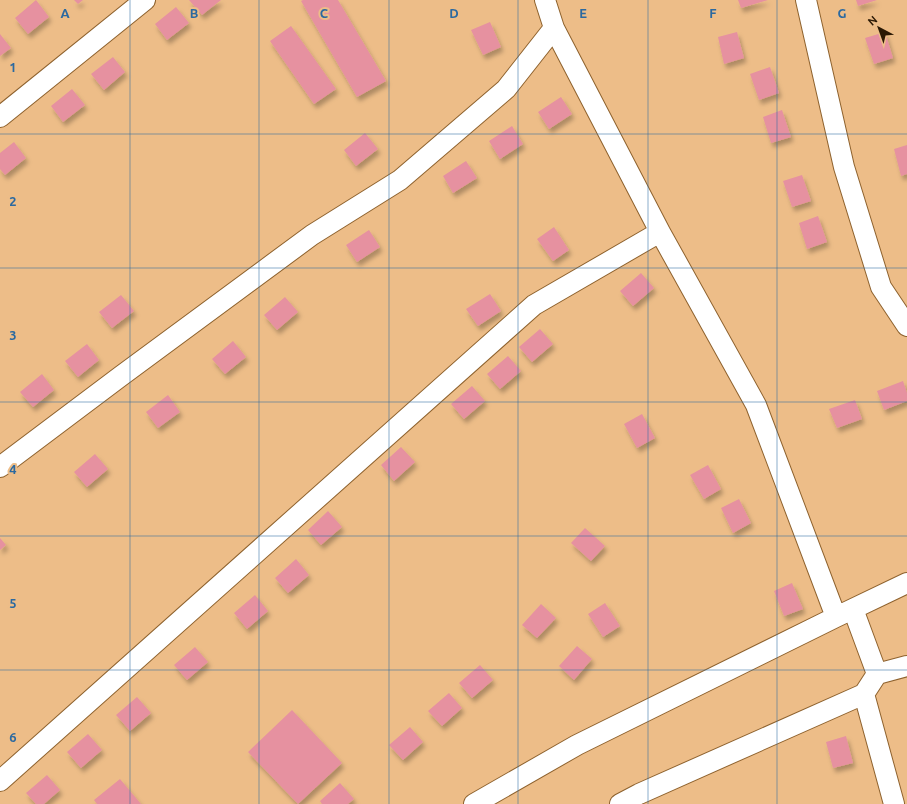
<svg xmlns="http://www.w3.org/2000/svg" width="907" height="804" font-family="Ubuntu,sans-serif">
<defs>
<filter id="shadow"><feDropShadow dx="2.5" dy="4.5" stdDeviation="2" flood-color="#0004"/></filter>
</defs>
<rect width="100%" height="100%" fill="#edbd88"/>
<path fill="#e691a0" filter="url(#shadow)" d="M 36,0 L 49,17 L 28,34 L 15,18 Z
M 74,0 L 83,0 L 78,4 Z
M 189,0 L 221,0 L 202,15 Z
M 303,0 L 338,0 L 386,81 L 357,97 L 301,1 Z
M 738,0 L 768,0 L 741,8 Z
M 856,0 L 877,0 L 858,6 Z
M 176,7 L 189,23 L 167,40 L 155,24 Z
M 490,22 L 501,47 L 483,55 L 471,30 Z
M 291,26 L 336,89 L 314,104 L 270,41 Z
M 737,32 L 744,58 L 724,64 L 718,37 Z
M 885,32 L 893,58 L 874,64 L 865,38 Z
M 0,34 L 11,48 L 0,56 Z
M 113,57 L 125,72 L 104,90 L 91,74 Z
M 770,67 L 779,93 L 759,100 L 750,74 Z
M 72,89 L 85,105 L 63,122 L 51,106 Z
M 561,97 L 572,114 L 549,129 L 538,112 Z
M 782,110 L 791,137 L 771,143 L 763,117 Z
M 512,126 L 523,144 L 500,159 L 489,141 Z
M 365,133 L 378,149 L 356,166 L 344,150 Z
M 14,142 L 26,158 L 5,175 L 0,169 L 0,153 Z
M 907,145 L 907,174 L 901,176 L 894,149 Z
M 466,161 L 477,178 L 453,193 L 443,176 Z
M 802,175 L 811,201 L 792,207 L 783,181 Z
M 818,216 L 827,242 L 807,249 L 799,223 Z
M 554,227 L 569,250 L 553,261 L 537,239 Z
M 369,230 L 380,247 L 357,262 L 346,245 Z
M 641,273 L 654,288 L 633,306 L 620,291 Z
M 490,294 L 501,311 L 478,326 L 466,309 Z
M 121,295 L 134,311 L 112,328 L 99,312 Z
M 285,297 L 298,312 L 277,330 L 264,315 Z
M 540,329 L 553,344 L 532,362 L 519,347 Z
M 233,341 L 246,357 L 225,374 L 212,359 Z
M 87,344 L 99,360 L 78,377 L 65,361 Z
M 508,356 L 521,371 L 500,389 L 487,374 Z
M 42,374 L 54,390 L 33,407 L 20,392 Z
M 903,381 L 907,393 L 907,401 L 884,410 L 877,391 Z
M 472,386 L 485,401 L 464,419 L 451,404 Z
M 168,395 L 180,412 L 158,428 L 146,412 Z
M 855,400 L 862,419 L 837,428 L 829,409 Z
M 642,414 L 655,438 L 637,448 L 624,424 Z
M 401,447 L 415,462 L 394,481 L 381,465 Z
M 95,454 L 108,469 L 87,487 L 74,472 Z
M 708,465 L 721,489 L 704,499 L 690,475 Z
M 739,499 L 751,523 L 733,533 L 721,508 Z
M 328,511 L 342,527 L 321,545 L 308,530 Z
M 585,528 L 605,546 L 591,561 L 571,543 Z
M 0,538 L 6,545 L 0,550 Z
M 296,559 L 309,575 L 288,593 L 275,578 Z
M 792,583 L 803,609 L 784,616 L 774,591 Z
M 255,595 L 268,611 L 247,629 L 234,613 Z
M 605,603 L 620,626 L 603,637 L 588,614 Z
M 541,604 L 556,618 L 537,638 L 522,625 Z
M 577,646 L 592,659 L 574,680 L 559,666 Z
M 195,647 L 208,662 L 187,680 L 174,665 Z
M 480,665 L 493,680 L 472,698 L 459,683 Z
M 449,693 L 462,708 L 442,726 L 428,711 Z
M 137,697 L 151,713 L 130,731 L 116,715 Z
M 292,710 L 342,763 L 298,804 L 248,752 Z
M 410,727 L 423,742 L 403,760 L 389,745 Z
M 88,734 L 102,750 L 81,768 L 67,752 Z
M 846,736 L 853,763 L 833,768 L 826,742 Z
M 47,775 L 60,790 L 44,804 L 36,804 L 26,793 Z
M 120,779 L 141,804 L 97,804 L 94,800 Z
M 340,783 L 354,799 L 348,804 L 322,804 L 320,801 Z"/>
<g fill="none" stroke-linecap="round" stroke-linejoin="round">
<g stroke="#8e622e" stroke-width="22">
<path id="street" d="M 545,0 L 554,28 L 660,232 L 756,405 L 836,617
M 806,0 L 844,167 L 881,287 L 907,326
M 0,117 L 145,0
M 0,467 L 121,376 L 312,235 L 400,180 L 506,89 L 554,28
M 853,609 L 877,674
M 864,694 L 894,804
M 0,781 L 534,305 L 660,232
M 474,804 L 577,745 L 836,617 L 907,583
M 620,804 L 639,794 L 864,694 L 877,674 L 907,666"/>
</g>
<use href="#street" stroke="#fff" stroke-width="20"/>
</g>
<path fill="none" stroke="#2b69a0" stroke-width="1" stroke-opacity="0.55" d="M 130,0 L 130,804M 259,0 L 259,804M 389,0 L 389,804M 518,0 L 518,804M 648,0 L 648,804M 777,0 L 777,804M 0,134 L 907,134M 0,268 L 907,268M 0,402 L 907,402M 0,536 L 907,536M 0,670 L 907,670"/>
<g font-size="13" text-anchor="middle" font-weight="bold" fill="#2b69a0" stroke="#edbd88" stroke-width="4" stroke-linejoin="round" paint-order="stroke">
<text x="65" y="18">A</text>
<text x="194" y="18">B</text>
<text x="324" y="18">C</text>
<text x="454" y="18">D</text>
<text x="583" y="18">E</text>
<text x="713" y="18">F</text>
<text x="842" y="18">G</text>
<text x="13" y="72">1</text>
<text x="13" y="206">2</text>
<text x="13" y="340">3</text>
<text x="13" y="474">4</text>
<text x="13" y="608">5</text>
<text x="13" y="742">6</text>
</g>
<g transform="translate(879 28) rotate(319)" stroke="#edbd88" stroke-width="3" paint-order="stroke">
<path d="M0-3L7 15L0 10L-7 15Z" fill="#2b1904"/>
<text y="-6" font-size="11" font-weight="bold" text-anchor="middle" fill="#2b1904">N</text>
</g>
</svg>
